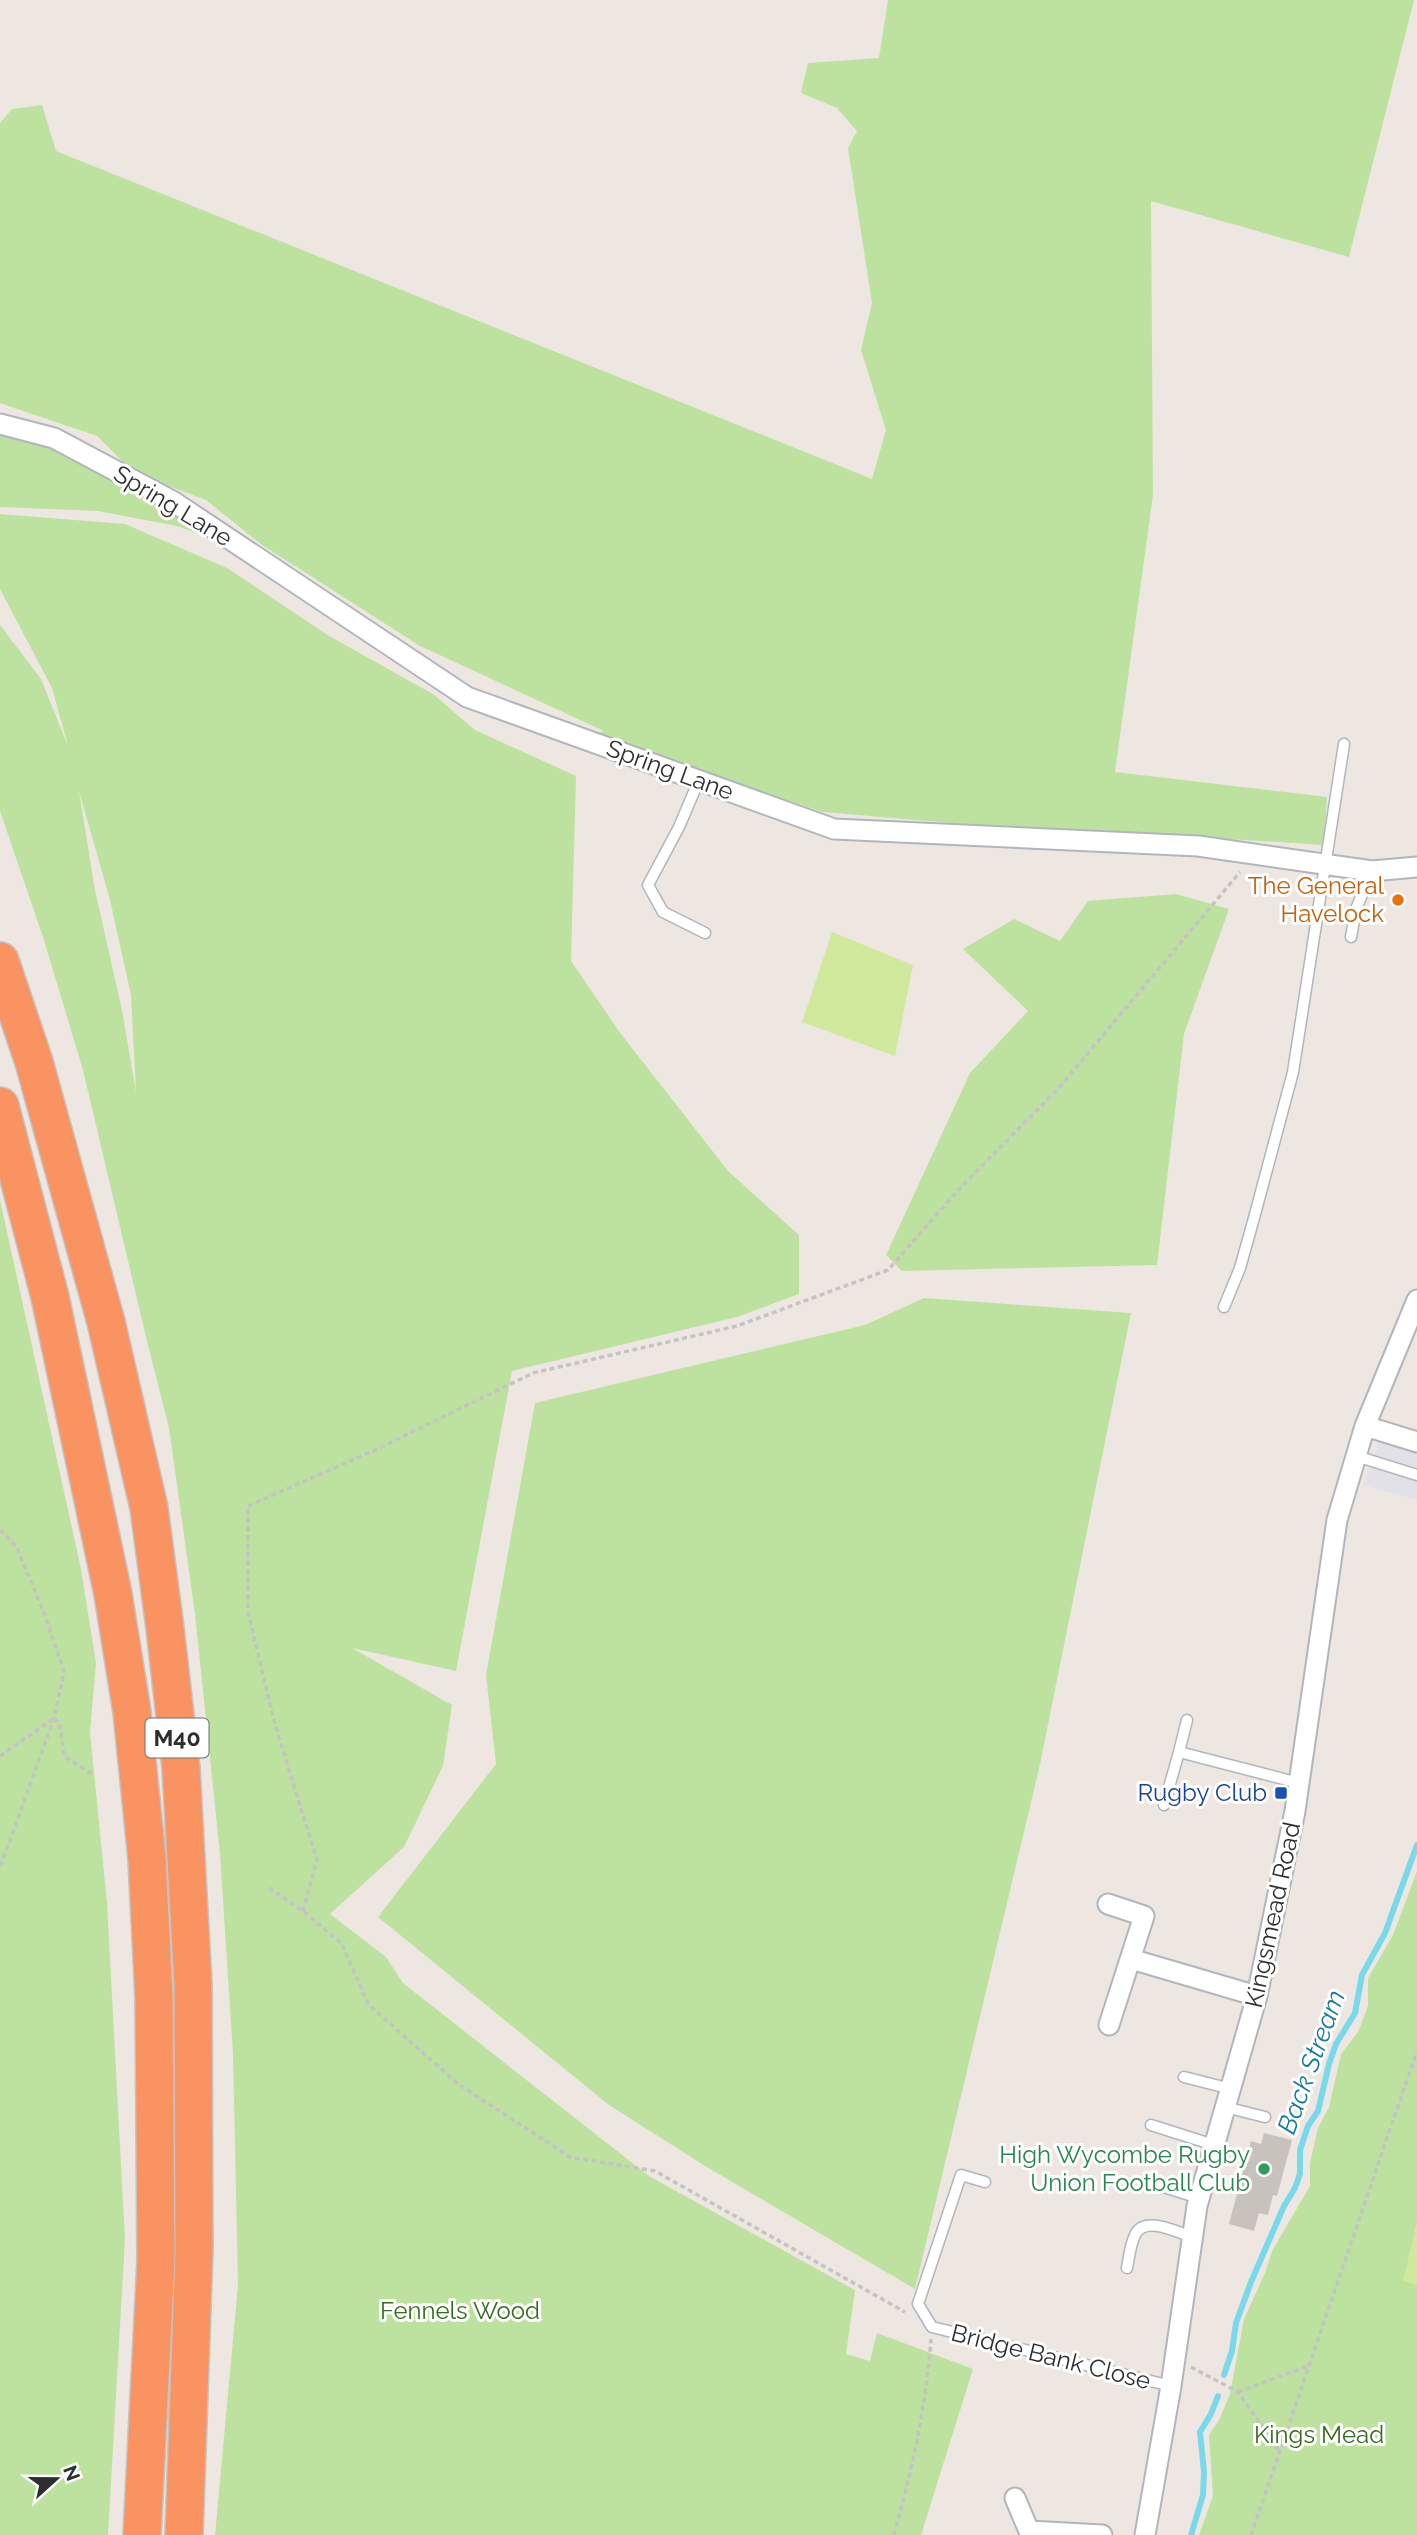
<svg xmlns="http://www.w3.org/2000/svg" width="1417" height="2535" font-family="Raleway,sans-serif">
<rect width="100%" height="100%" fill="#eee7e1"/>
<path fill="#e2e1e8" d="M 1380,1440 L 1417,1453 L 1417,1500 L 1363,1485 Z"/>
<path fill="#bde2a0" fill-rule="evenodd" d="M 888,0 L 1414,0 L 1349,257 L 1151,201 L 1153,495 L 1115,772 L 1327,797 L 1324,845 L 1198,837 L 1056,832 L 823,812 L 592,735 L 604,731 L 420,646 L 262,545 L 206,500 L 134,473 L 97,436 L 0,403 L 0,123 L 12,109 L 42,105 L 56,151 L 872,479 L 886,430 L 861,350 L 872,303 L 848,148 L 857,131 L 837,108 L 801,93 L 808,63 L 879,58 Z
M 0,434 C 57,447 113,473 163,503 C 181,514 198,528 216,540 L 177,526 L 98,511 L 0,507 Z
M 0,514 L 125,524 L 227,568 L 329,636 L 433,694 L 475,730 L 576,776 L 571,961 L 621,1034 L 728,1171 L 799,1235 L 799,1294 L 737,1317 L 512,1371 L 456,1671 L 352,1648 L 452,1705 L 443,1766 L 404,1847 L 330,1914 L 386,1957 L 403,1983 L 649,2176 L 855,2290 L 846,2354 L 870,2361 L 877,2333 L 973,2369 L 921,2535 L 215,2535 L 238,2285 L 233,2054 L 220,1854 L 195,1614 L 169,1428 L 146,1337 L 83,1070 L 43,937 L 0,811 L 0,625 L 41,679 L 68,746 L 52,688 L 0,589 ZM 79,791 L 110,900 L 131,995 L 136,1092 L 122,1010 L 95,890 Z
M 1176,894 L 1229,909 L 1184,1034 L 1157,1265 L 902,1271 L 886,1255 L 970,1073 L 1028,1011 L 963,949 L 1014,919 L 1060,941 L 1088,901 Z
M 0,1200 L 81,1569 L 96,1663 L 90,1732 L 107,1903 L 125,2239 L 108,2535 L 0,2535 Z
M 924,1298 L 1131,1313 L 1039,1769 L 915,2289 L 705,2166 L 609,2105 L 378,1917 L 496,1764 L 486,1675 L 535,1403 L 865,1325 Z
M 1417,1871 L 1417,2535 L 1199,2535 L 1213,2496 L 1209,2435 L 1219,2420 L 1230,2394 L 1244,2319 L 1265,2273 L 1272,2251 L 1310,2186 L 1310,2163 L 1318,2128 L 1329,2107 L 1341,2054 L 1358,2032 L 1368,2006 L 1368,1978 L 1393,1935 Z"/>
<path fill="#d0e99d" d="M 832,932 L 913,965 L 895,1056 L 802,1022 Z
M 1417,2222 L 1417,2285 L 1403,2281 Z"/>
<g fill="none" stroke-linecap="round" stroke-linejoin="round">
<path stroke="#79d9eb" stroke-width="6" d="M 1224,2375 L 1232,2351 L 1236,2323 L 1251,2282 L 1284,2206 L 1295,2188 L 1300,2174 L 1300,2150 L 1308,2126 L 1318,2111 L 1329,2064 L 1336,2044 L 1355,2013 L 1362,1975 L 1385,1933 L 1417,1845
M 1191,2535 L 1203,2495 L 1204,2472 L 1200,2432 L 1211,2414 L 1218,2396"/>
</g>
<path fill="#c7c3bc" d="M 1264,2133 L 1292,2140 L 1277,2196 L 1273,2195 L 1268,2215 L 1259,2213 L 1254,2231 L 1229,2224 L 1251,2141 L 1261,2144 Z"/>
<g fill="none" stroke-linecap="round" stroke-linejoin="round">
<g stroke="#b1b5bd" stroke-width="13">
<path id="lane" d="M 699,780 L 679,827 L 648,885 L 663,912 L 705,933
M 1351,937 L 1356,909 L 1372,871
M 1224,1307 L 1240,1268 L 1254,1218 L 1293,1072 L 1344,744
M 1356,1456 L 1417,1475
M 1179,1752 L 1187,1720
M 1164,1805 L 1179,1752 L 1299,1783
M 1184,2077 L 1231,2089
M 1225,2107 L 1265,2117
M 1151,2125 L 1214,2145
M 985,2182 L 961,2175 L 918,2304 L 932,2327 L 1171,2386
M 1157,2185 L 1199,2198
M 1127,2268 C 1129,2258 1130,2245 1135,2235 C 1144,2215 1177,2232 1192,2237"/>
</g>
<g stroke="#b1b5bd" stroke-width="23">
<path id="street" d="M 0,424 L 54,438 L 174,502 L 467,697 L 834,829 L 1198,846 L 1372,871 L 1417,867
M 1365,1426 L 1417,1442
M 1108,1904 L 1144,1916 L 1109,2025
M 1131,1959 L 1257,1996
M 1015,2498 L 1029,2531 L 1102,2535
M 1145,2535 L 1171,2386 L 1197,2206 L 1257,1996 L 1295,1811 L 1337,1520 L 1365,1426 L 1417,1300"/>
</g>
<g stroke="#c4c4c4" stroke-width="40">
<path id="highway" d="M 0,961 L 34,1062 L 106,1322 L 149,1508 L 165,1628 L 181,1768 L 193,1984 L 194,2250 L 184,2535
M 0,1106 L 50,1297 L 113,1594 L 132,1712 L 147,1859 L 154,1998 L 156,2260 L 142,2535"/>
</g>
<path stroke="#c4c4c4" stroke-width="3.5" stroke-dasharray="5 3.5" stroke-linecap="butt" d="M 0,1530 L 16,1546 L 44,1613 L 64,1672 L 54,1718 L 0,1868
M 54,1718 L 60,1726 L 64,1756 L 92,1774
M 0,1756 L 53,1719
M 269,1888 L 303,1911 L 342,1944 L 368,2004 L 458,2084 L 570,2157 L 655,2171 L 905,2312
M 303,1911 L 317,1860 L 274,1721 L 248,1612 L 248,1506 L 373,1451 L 533,1373 L 737,1326 L 888,1270 L 961,1187 L 1057,1090 L 1240,872
M 1191,2367 L 1238,2392 L 1279,2451
M 1238,2392 L 1308,2366
M 894,2535 C 912,2471 926,2406 931,2339
M 1251,2535 L 1417,2051"/>
<use href="#lane" stroke="#fff" stroke-width="10"/>
<use href="#street" stroke="#fff" stroke-width="19"/>
<use href="#highway" stroke="#f99462" stroke-width="37"/>
</g>
<circle fill="#e8710a" stroke="#fff" stroke-width="2.5" cx="1398" cy="900" r="7"/>
<rect fill="#1a4fb4" stroke="#fff" stroke-width="2.5" x="1274" y="1786" width="14" height="14" rx="3.5"/>
<circle fill="#2e9e5b" stroke="#fff" stroke-width="2.5" cx="1264" cy="2169" r="7"/>
<g text-anchor="middle" stroke-width="6" stroke-linejoin="round" paint-order="stroke">
<rect fill="#fff" stroke="#6d6d6d" stroke-width="2" x="145.5" y="1718.5" width="63" height="39" rx="5"/>
<g font-size="23" font-weight="bold" fill="#2e2e2e">
<text x="177" y="1746">M40</text>
</g>
<g font-size="24" fill="#2e2e2e" stroke="#fff">
<text transform="translate(173 506) rotate(31)" y="8">Spring Lane</text>
<text transform="translate(670 770) rotate(20)" y="8">Spring Lane</text>
<text transform="translate(1273 1915) rotate(-78)" y="8">Kingsmead Road</text>
<text transform="translate(1051 2357) rotate(14)" y="8">Bridge Bank Close</text>
</g>
<g font-size="24" fill="#c56008" stroke="#fff" text-anchor="end">
<text x="1384" y="894">The General<tspan x="1384" dy="28">Havelock</tspan></text>
</g>
<g font-size="24" fill="#164399" stroke="#fff" text-anchor="end">
<text x="1267" y="1801">Rugby Club</text>
</g>
<g font-size="24" fill="#27864d" stroke="#fff" text-anchor="end">
<text x="1250" y="2163">High Wycombe Rugby<tspan x="1250" dy="28">Union Football Club</tspan></text>
</g>
<g font-size="24" fill="#366b1e" stroke="#fff">
<text x="460" y="2319">Fennels Wood</text>
<text x="1319" y="2443">Kings Mead</text>
</g>
<g font-size="26" font-style="italic" fill="#137b9d" stroke="#fff">
<text transform="translate(1311 2062) rotate(-70)" y="9">Back Stream</text>
</g>
</g>
<g transform="translate(56 2479) rotate(69)" stroke="#ffffff" stroke-width="5" paint-order="stroke">
<path d="M0-5L12 26L0 18L-12 26Z" fill="#2e2e2e"/>
<text y="-10" font-size="19" font-weight="bold" text-anchor="middle" fill="#2e2e2e">N</text>
</g>
</svg>
